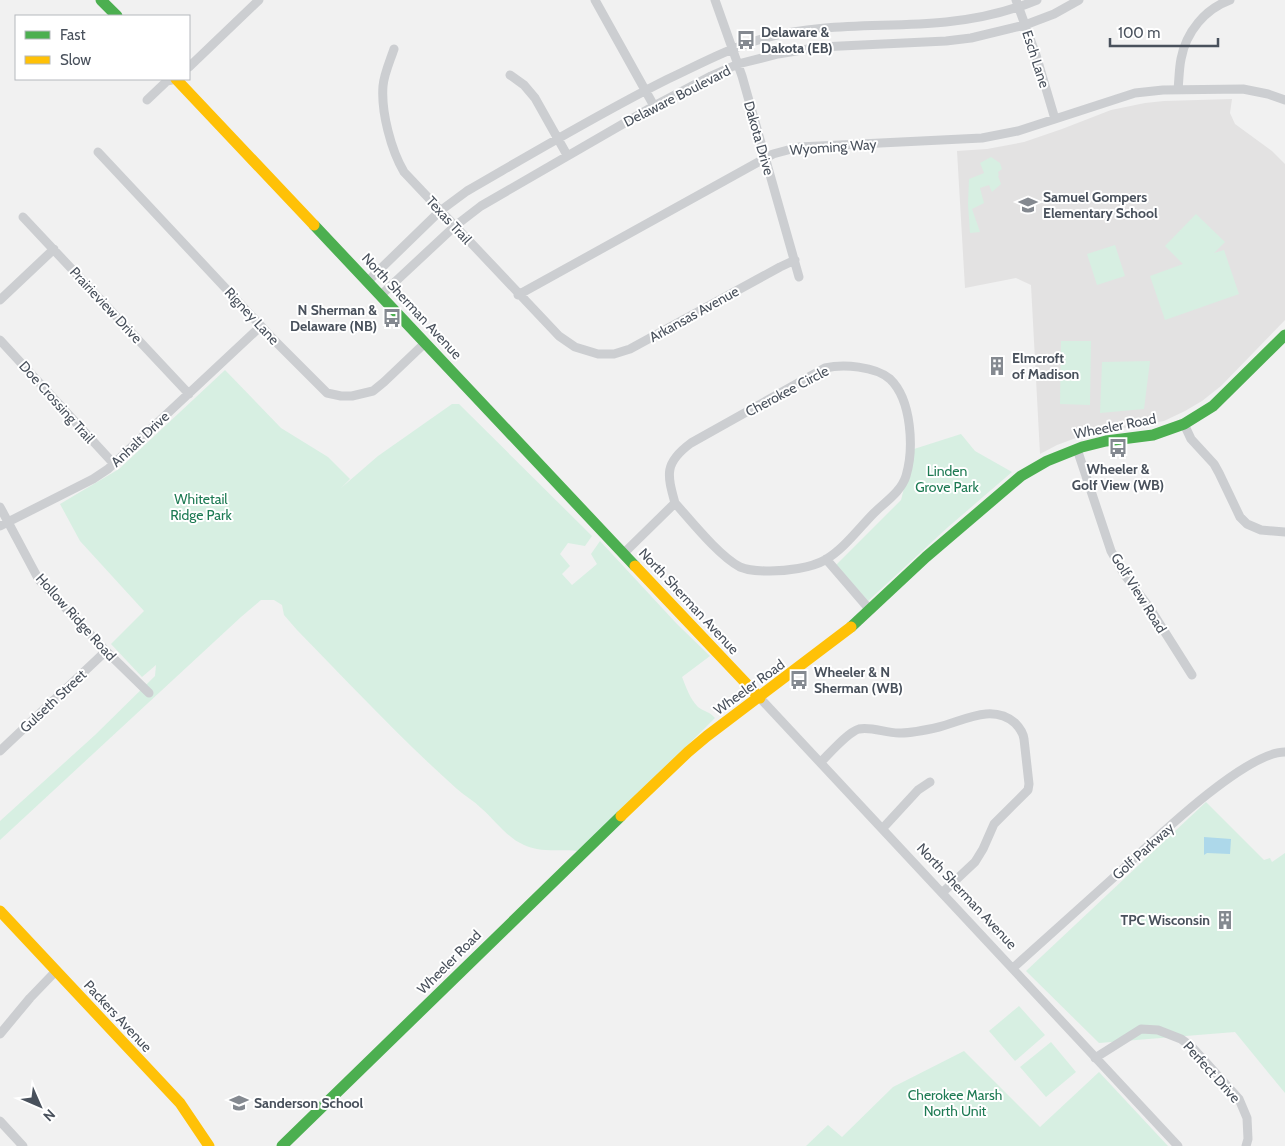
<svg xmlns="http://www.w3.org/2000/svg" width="1285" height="1146" font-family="Cabin,sans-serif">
<rect width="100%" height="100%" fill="#f1f1f1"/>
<path fill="#e3e2e2" d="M 1232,99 L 1230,113 L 1235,124 L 1272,151 L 1285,164 L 1285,320 L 1221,386 L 1202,401 L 1185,411 L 1164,421 L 1084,435 L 1057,445 L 1040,454 L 1031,285 L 1016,278 L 965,288 L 957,151 L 987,149 L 1024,142 L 1062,129 L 1111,110 L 1145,103 L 1164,101 Z"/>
<path fill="#d7efe2" d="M 991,157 L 1000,163 L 1002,169 L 998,172 L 999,175 L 998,176 L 1001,184 L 992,192 L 989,185 L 980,188 L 984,203 L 972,209 L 980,232 L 970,233 L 968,204 L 969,179 L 984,173 L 980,163 Z
M 1196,214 L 1225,242 L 1214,253 L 1224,250 L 1239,294 L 1165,320 L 1150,276 L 1183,264 L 1165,246 Z
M 1115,245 L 1125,276 L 1097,285 L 1087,254 Z
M 1061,341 L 1091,341 L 1090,405 L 1060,404 Z
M 1150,361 L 1144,409 L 1100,413 L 1102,362 Z
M 225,370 L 281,428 L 328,457 L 350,479 L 341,488 L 378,456 L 452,404 L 459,404 L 592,536 L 585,546 L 568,543 L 560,554 L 570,566 L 562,574 L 572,585 L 597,564 L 591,554 L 600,541 L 677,624 L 710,656 L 682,677 C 686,687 690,699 698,707 C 704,712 709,711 715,718 L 593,839 L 577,851 C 559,849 541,853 524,845 C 507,838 495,820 481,808 C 474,801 465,796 457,789 C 401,739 350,684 297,630 L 284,615 L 282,605 L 274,600 L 261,600 L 241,617 L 0,840 L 0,821 L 95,735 L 155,676 L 156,665 L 142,677 L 111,644 L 144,611 L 80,541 L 60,504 L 119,469 Z
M 961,434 L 975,451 L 1012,472 L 947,528 L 868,601 L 836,565 L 901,500 L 914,449 Z
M 1206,802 L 1264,860 L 1270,858 L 1272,862 L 1285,853 L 1285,1093 L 1235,1032 L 1099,1043 L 1026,971 Z
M 1019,1006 L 1045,1035 L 1015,1061 L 989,1031 Z
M 1051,1042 L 1076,1072 L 1046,1097 L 1020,1067 Z
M 964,1051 L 1040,1127 L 1099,1072 L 1168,1146 L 806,1146 L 828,1125 L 842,1137 L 893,1087 Z"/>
<path fill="#add8ea" d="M 1204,837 L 1231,839 L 1230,854 L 1207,853 L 1204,855 Z"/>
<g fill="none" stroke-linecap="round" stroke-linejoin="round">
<path stroke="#ccced1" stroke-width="9" d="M 595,0 L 654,106
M 715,0 L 742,76 L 799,277
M 1016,0 L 1036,55 L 1055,119
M 394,49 C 390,61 384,74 383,86 C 381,112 391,150 404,172 L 559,336 L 575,347 L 598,354 L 614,354 L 630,349 L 780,267 L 795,260
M 189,67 L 259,0
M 510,75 L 524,85 L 535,98 L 567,155
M 1178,90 C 1179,80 1179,69 1181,59 C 1186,32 1205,9 1230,0
M 147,100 L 167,81 L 176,79
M 98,152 L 275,341 L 327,393 L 341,396 L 352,396 L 373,391 L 384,382 L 425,343
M 23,217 L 189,394
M 368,281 L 440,211 L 467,191 C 533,153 600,113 668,79 C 700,64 731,47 765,38 C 824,22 886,28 946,22 C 977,19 1008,12 1037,0
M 381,295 L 455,226 L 481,206 L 654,106 L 711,76 L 738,64 L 778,54 L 820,47 L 946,41 L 971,38 L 1025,25 L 1054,14 L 1079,0
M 518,295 L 773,154 L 799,147 L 982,138 L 1018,131 L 1135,93 L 1163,90 L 1243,89 L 1268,94 L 1285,100
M 0,300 L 54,249
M 0,340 L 114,464
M 1184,424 L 1191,439 L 1214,464 L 1219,473 L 1240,517 L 1247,524 L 1261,530 L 1285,532
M 1077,449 L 1111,551 L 1124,574 L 1149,607 L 1192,675
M 0,507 L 39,580 L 106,651 L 149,693
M 0,526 L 93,479 L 108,469 L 261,326
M 624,553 L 675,503 C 692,522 719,556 740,567 C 750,571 760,571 770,571 C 786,571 811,568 825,560 C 844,549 859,528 874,513 C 885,502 901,492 906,476 C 914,449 912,400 890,379 C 875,366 843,364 825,368 L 691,443 C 664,463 667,474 675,503
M 826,559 L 870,610
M 760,698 L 1178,1146
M 0,751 L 106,651
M 821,762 C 830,753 848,732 859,729 C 872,726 887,734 901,733 C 913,733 926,730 939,727 C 963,721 992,703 1015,723 C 1020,728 1023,732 1024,739 L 1029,784 L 1028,790 L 994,824 L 983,849 L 975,862 L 943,892
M 883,828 L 918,790 L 930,782
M 1013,968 C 1046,938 1079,909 1112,879 C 1145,849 1243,752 1285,752
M 0,1034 L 30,998 L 55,972
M 1095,1058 L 1141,1029 L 1158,1030 L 1181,1039 L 1192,1047 L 1239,1099 L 1247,1118 L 1248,1139 L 1246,1146
M 0,1121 L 23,1146"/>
<path stroke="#4caf50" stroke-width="11" d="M 101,0 L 117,16
M 314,225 L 635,566
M 851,627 L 926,557 L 1021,476 L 1047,461 L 1082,447 L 1106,441 L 1153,435 L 1184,424 L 1213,406 L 1285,335
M 282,1146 L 621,816"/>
<path stroke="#ffc107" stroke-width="11" d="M 176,79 L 314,225
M 635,566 L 760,698
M 621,816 L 688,752 L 707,736 L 851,627
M 0,911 L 180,1103 L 209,1146"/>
</g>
<defs>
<g id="bus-bare" transform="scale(1.5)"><path d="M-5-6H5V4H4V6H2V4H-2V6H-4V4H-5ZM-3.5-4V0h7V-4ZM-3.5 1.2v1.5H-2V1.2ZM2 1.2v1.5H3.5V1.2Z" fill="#848990" stroke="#fff" stroke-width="2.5" paint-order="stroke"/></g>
<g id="school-bare" transform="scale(1.5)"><path d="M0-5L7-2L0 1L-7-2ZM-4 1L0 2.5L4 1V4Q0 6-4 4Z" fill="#848990" stroke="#fff" stroke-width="2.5" paint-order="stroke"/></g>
<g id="building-bare" transform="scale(1.5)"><path d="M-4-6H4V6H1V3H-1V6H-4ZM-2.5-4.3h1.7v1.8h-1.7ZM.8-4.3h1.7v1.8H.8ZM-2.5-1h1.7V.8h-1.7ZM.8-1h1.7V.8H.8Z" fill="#848990" stroke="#fff" stroke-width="2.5" paint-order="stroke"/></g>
</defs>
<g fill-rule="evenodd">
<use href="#bus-bare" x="746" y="40"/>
<use href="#school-bare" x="1028" y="205"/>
<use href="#bus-bare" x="392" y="318"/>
<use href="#building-bare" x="997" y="366"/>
<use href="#bus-bare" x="1118" y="448"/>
<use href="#bus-bare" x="799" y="680"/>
<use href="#building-bare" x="1225" y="920"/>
<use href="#school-bare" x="239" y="1103"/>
</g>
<g text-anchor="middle" stroke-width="4" stroke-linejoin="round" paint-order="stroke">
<g font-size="14" font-weight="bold" fill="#49515c" stroke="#fff" text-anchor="start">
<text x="761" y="37">Delaware &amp;<tspan x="761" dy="16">Dakota (EB)</tspan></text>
<text x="1043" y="202">Samuel Gompers<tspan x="1043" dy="16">Elementary School</tspan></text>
<text x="377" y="315" text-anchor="end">N Sherman &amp;<tspan x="377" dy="16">Delaware (NB)</tspan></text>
<text x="1012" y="363">Elmcroft<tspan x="1012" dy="16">of Madison</tspan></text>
<text x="1118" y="474" text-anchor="middle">Wheeler &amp;<tspan x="1118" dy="16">Golf View (WB)</tspan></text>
<text x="814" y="677">Wheeler &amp; N<tspan x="814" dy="16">Sherman (WB)</tspan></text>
<text x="1210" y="925" text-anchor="end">TPC Wisconsin</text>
<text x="254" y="1108">Sanderson School</text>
</g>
<g font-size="14" fill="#49515c" stroke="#fff">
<text transform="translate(1036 59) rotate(72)" y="5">Esch Lane</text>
<text transform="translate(677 96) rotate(-27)" y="5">Delaware Boulevard</text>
<text transform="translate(759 138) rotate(74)" y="5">Dakota Drive</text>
<text transform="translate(833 147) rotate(-4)" y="5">Wyoming Way</text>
<text transform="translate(449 220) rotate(47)" y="5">Texas Trail</text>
<text transform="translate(106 305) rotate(47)" y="5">Prairieview Drive</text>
<text transform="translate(412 306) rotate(47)" y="5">North Sherman Avenue</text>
<text transform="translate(694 314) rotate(-29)" y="5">Arkansas Avenue</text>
<text transform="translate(252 316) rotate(47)" y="5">Rigney Lane</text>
<text transform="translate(787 391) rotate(-28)" y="5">Cherokee Circle</text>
<text transform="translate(57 402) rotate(48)" y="5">Doe Crossing Trail</text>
<text transform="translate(1115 426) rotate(-11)" y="5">Wheeler Road</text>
<text transform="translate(140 439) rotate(-43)" y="5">Anhalt Drive</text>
<text transform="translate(1139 593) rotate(58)" y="5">Golf View Road</text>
<text transform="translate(689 601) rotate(47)" y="5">North Sherman Avenue</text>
<text transform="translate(76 617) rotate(48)" y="5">Hollow Ridge Road</text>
<text transform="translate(749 687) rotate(-36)" y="5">Wheeler Road</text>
<text transform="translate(53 701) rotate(-43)" y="5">Gulseth Street</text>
<text transform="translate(1143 851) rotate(-42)" y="5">Golf Parkway</text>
<text transform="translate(967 896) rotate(47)" y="5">North Sherman Avenue</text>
<text transform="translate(449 962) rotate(-45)" y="5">Wheeler Road</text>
<text transform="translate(118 1016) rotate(47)" y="5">Packers Avenue</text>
<text transform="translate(1212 1072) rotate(48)" y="5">Perfect Drive</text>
</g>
<g font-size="14" fill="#1d7a53" stroke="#fff">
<text x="947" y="476">Linden<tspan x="947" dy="16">Grove Park</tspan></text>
<text x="201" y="504">Whitetail<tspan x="201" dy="16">Ridge Park</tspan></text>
<text x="955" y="1100">Cherokee Marsh<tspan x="955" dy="16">North Unit</tspan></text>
</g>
</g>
<rect x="15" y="15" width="175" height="65" fill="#ffffff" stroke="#b6b9be"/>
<rect x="25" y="31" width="25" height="8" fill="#4caf50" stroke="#b6b9be"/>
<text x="60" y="40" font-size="15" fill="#49515c">Fast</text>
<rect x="25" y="56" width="25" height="8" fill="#ffc107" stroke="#b6b9be"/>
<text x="60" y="65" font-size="15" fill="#49515c">Slow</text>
<g transform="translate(40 1106) rotate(135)" stroke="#ffffff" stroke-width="4" paint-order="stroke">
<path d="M0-4L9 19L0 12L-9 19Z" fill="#49515c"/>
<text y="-8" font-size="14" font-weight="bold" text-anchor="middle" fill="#49515c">N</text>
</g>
<path d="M1110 38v8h108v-8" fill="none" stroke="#49515c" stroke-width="2.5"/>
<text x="1118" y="38" font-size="15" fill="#49515c" stroke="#ffffff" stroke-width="4" paint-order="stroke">100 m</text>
</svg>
